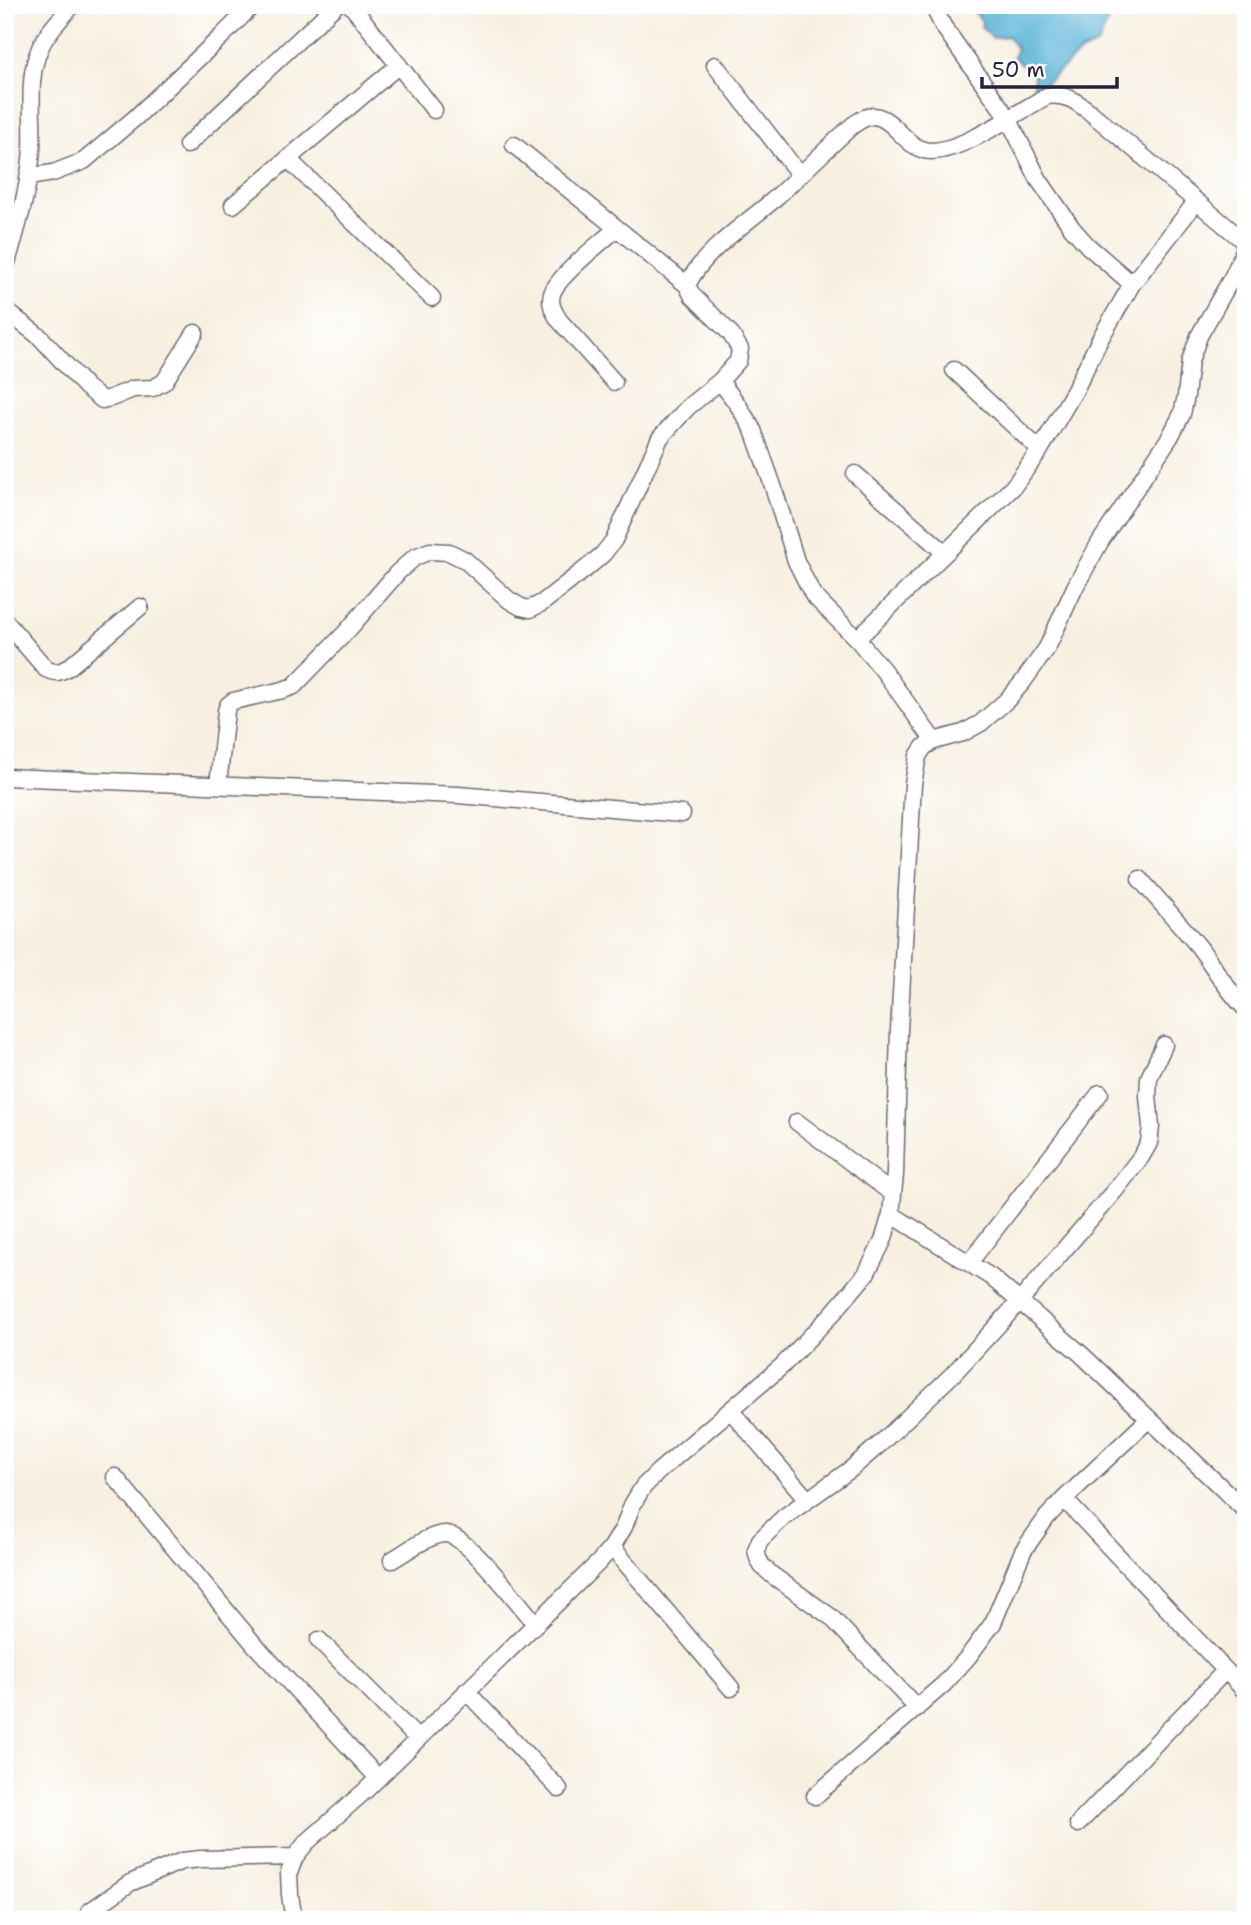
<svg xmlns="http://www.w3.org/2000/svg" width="1251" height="1925" font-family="'Shantell Sans',sans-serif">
<rect width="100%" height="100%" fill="#fff"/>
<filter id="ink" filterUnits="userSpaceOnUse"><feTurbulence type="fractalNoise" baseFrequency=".0143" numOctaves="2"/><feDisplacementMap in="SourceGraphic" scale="14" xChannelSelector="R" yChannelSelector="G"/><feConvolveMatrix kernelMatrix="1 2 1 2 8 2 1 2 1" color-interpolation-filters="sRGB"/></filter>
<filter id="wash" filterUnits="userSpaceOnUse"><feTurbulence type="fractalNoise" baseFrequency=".00686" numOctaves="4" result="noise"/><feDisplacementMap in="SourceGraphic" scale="28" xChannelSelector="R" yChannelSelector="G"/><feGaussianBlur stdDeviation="1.57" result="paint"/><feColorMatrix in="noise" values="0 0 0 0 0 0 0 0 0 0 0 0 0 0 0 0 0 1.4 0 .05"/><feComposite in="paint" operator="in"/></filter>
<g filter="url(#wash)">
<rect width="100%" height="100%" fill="#f7f0e0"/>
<path fill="#5bb4d8" stroke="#3e6b8a" stroke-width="2" d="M 968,5 L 1111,5 L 1108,21 L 1098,44 L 1082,51 L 1042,86 L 1033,87 L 1034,75 L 1013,57 L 1017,49 L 1008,36 L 993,38 L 981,27 L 982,21 Z"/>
</g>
<g filter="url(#ink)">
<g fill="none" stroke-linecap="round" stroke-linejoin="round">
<g stroke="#6d6a75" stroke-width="19">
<path id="minor" d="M 351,5 L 434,110
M 935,5 L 935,10 L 943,26 L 1008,118 L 1039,180 L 1072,228 L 1088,246 L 1132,284
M 715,65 L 799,174
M 187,145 L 336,5
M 514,145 L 687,285
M 288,159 L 432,298
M 28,177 L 53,173 L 84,161 L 135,118 L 222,36 L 253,5
M 233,205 L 399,65
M 5,269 C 17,229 29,190 32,149 C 34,115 26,80 40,48 C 47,32 61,18 73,5
M 5,310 L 40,337 L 86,387 L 102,400 L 111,398 L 133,389 L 153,388 L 164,382 L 195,333
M 954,370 L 1040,450
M 720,381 L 738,405 L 753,430 L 772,483 L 796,561 L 813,595 L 857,639 L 883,670 L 934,741
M 614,382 L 559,320 C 554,312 549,304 552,294 C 556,277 602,242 617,228
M 855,474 L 945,553
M 5,621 L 46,669 C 55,674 61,672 69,667 L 140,607
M 857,639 L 1013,487 L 1040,450 L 1075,390 L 1100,339 L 1132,284 L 1196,202
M 5,777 L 458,795 L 682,814
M 218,785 L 226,711 L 228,705 L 233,701 L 283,690 L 294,686 L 348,630 L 398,572 L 415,557 L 430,551 L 449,552 L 465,560 L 509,600 L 521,607 L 530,609 L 542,603 L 588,567 L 603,554 L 614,540 L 660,438 L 688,407 L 720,381 L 738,361 L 740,349 L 730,333 L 692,295 L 687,285 C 704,251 743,226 771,202 C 799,177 825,150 853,125 C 859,121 866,116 873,116 C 895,117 906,151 931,151 C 963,151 1018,112 1047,96 C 1065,93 1076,101 1090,112 L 1246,243
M 1140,879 C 1160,902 1180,924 1199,947 C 1215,968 1227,991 1246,1009
M 797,1122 L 893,1194
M 891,1214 L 991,1277 L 1081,1354 L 1246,1511
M 969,1263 L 1100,1093
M 731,1411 L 807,1499
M 115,1477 L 254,1644 L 378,1778
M 1064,1499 L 1246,1692
M 612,1547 L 731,1688
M 392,1560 C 406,1552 431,1533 446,1534 C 467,1536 520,1605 535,1623
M 319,1640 L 418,1739
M 466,1691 L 559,1789
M 917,1708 L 831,1617 L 772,1575 L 762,1566 L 758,1558 L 756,1550 L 760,1540 L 784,1517 L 851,1469 L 881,1443 L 953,1374 L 1020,1301 L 1116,1189 L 1141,1157 L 1149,1143 L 1151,1127 L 1148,1096 L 1149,1078 L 1164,1045
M 815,1796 L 944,1684 L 968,1657 L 993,1623 L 1023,1551 L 1047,1517 L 1064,1499 L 1149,1419
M 1078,1824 L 1225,1671
M 90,1911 L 130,1883 L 182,1861 L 201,1859 L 295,1857
M 294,1920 L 290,1895 L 289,1873 L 295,1857 L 306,1843 L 366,1790 L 599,1562 L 612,1547 L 624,1527 L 632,1505 L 643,1487 L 659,1471 L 782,1366 L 833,1313 L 866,1274 L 883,1241 L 891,1214 L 895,1174 L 899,1030 L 913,784 L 918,756 L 924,747 L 934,741 L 963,733 L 981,723 L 1007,700 L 1022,683 L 1047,648 L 1075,587 L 1100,542 L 1170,437 L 1182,414 L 1186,396 L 1190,361 L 1199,336 L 1234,274 L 1246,246"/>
</g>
<use href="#minor" stroke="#fff" stroke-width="16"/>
</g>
</g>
<rect width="1251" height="1925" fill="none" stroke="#fff" stroke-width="28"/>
<path d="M982 77v10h135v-10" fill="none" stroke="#22223b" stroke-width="3.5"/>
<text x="992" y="77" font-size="21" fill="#22223b" stroke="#ffffff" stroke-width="5" paint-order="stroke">50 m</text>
</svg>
